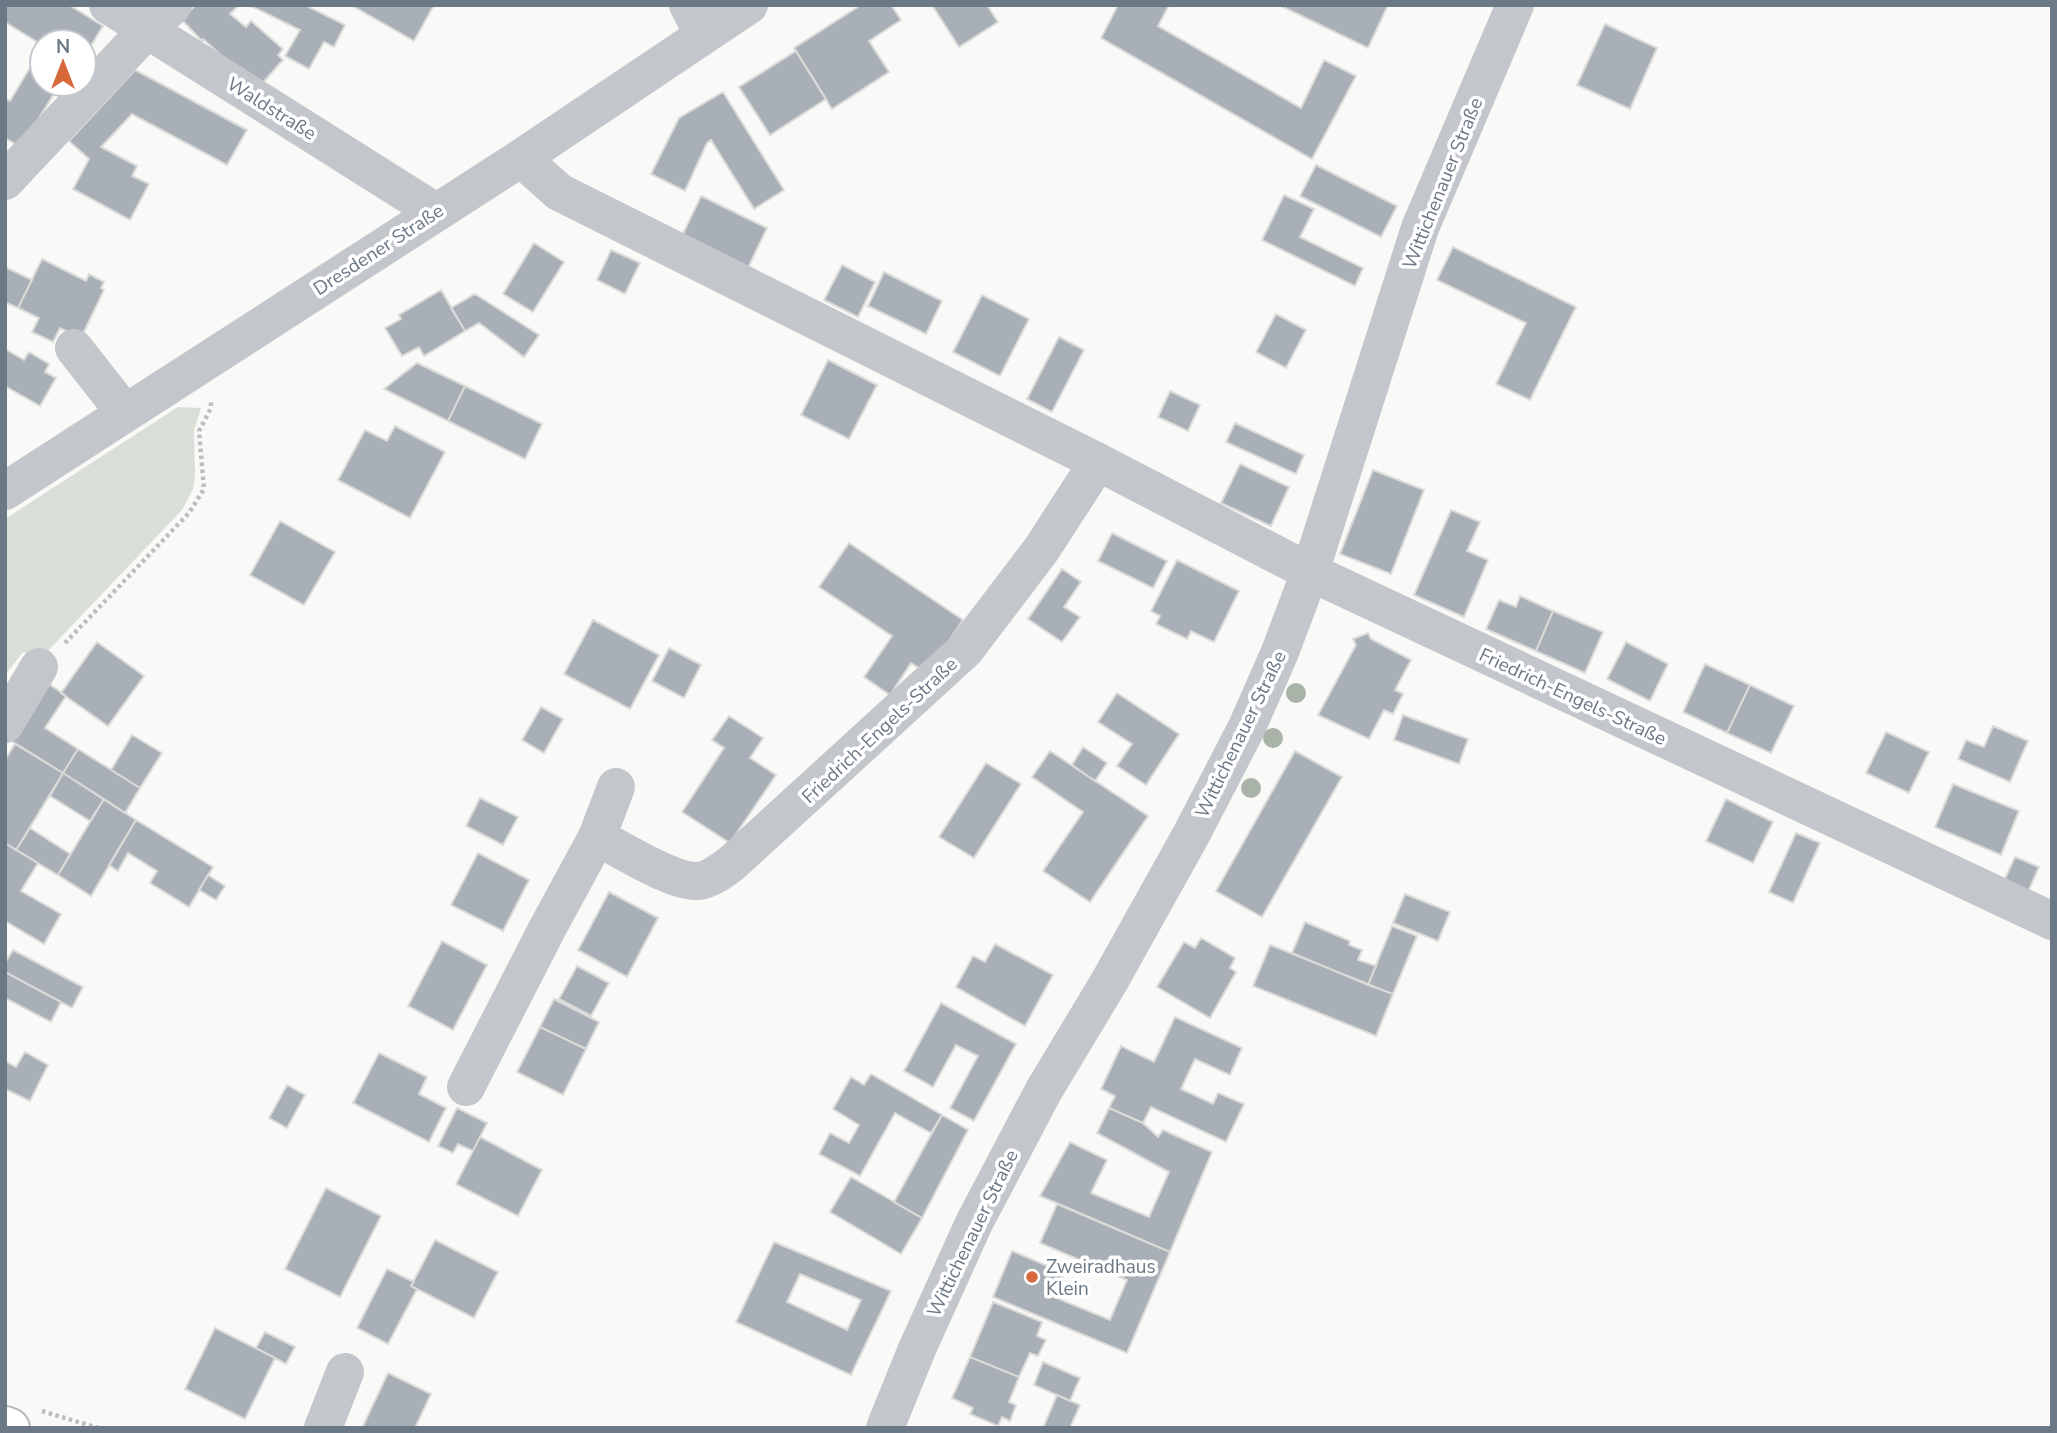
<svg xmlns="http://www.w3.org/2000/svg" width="2057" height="1433" font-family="'Nunito Sans',sans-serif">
<rect width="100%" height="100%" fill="#f9f9f7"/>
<path fill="#d9ded7" d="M 178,407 L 201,408 L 194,431 L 195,475 L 193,489 L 182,510 L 42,657 L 23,652 L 5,675 L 5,519 Z"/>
<path fill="#a9afb6" stroke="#dbdbd9" stroke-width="2" fill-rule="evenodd" d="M 5,5 L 69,5 L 103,26 L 84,57 L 84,42 L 42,42 L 42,45 L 5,22 Z
M 196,5 L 239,5 L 230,14 L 246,27 L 251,21 L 283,49 L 278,55 L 283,60 L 258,88 L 203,39 L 202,41 L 181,19 Z
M 249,5 L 305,5 L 345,25 L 334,47 L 324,42 L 309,69 L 285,56 L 300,30 Z
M 351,5 L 434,5 L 414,41 Z
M 861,5 L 891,5 L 901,20 L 869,41 L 889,72 L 832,109 L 794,48 Z
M 932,5 L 987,5 L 998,22 L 959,47 Z
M 1118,5 L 1169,5 L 1158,26 L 1301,108 L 1324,60 L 1356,76 L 1312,159 L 1101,38 Z
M 1279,5 L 1388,5 L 1368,48 Z
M 1605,24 L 1657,48 L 1630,109 L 1577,85 Z
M 796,51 L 826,99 L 770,135 L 739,87 Z
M 37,56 L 42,59 L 42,84 L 60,84 L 21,147 L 5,138 L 5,98 L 10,101 Z
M 135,70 L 247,130 L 227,165 L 132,114 L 101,147 L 137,166 L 132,176 L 149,184 L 130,220 L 73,189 L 89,159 L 69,141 Z
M 723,92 L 784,190 L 754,209 L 711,140 L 707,143 L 685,191 L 651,174 L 679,118 Z
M 1316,165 L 1397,206 L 1381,237 L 1300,196 Z
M 1284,195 L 1314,209 L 1300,237 L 1363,268 L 1355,286 L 1262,240 Z
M 701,196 L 767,228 L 747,270 L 681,238 Z
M 534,243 L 564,262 L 533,312 L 503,294 Z
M 1453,247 L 1576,307 L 1530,400 L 1496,384 L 1526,323 L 1437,280 Z
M 611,250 L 640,263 L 625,294 L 597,280 Z
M 42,259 L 86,281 L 89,274 L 104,282 L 101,288 L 104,290 L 81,338 L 60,328 L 53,342 L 32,332 L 39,318 L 18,308 Z
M 842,265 L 875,282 L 858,317 L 824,300 Z
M 5,267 L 32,280 L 18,308 L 5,302 Z
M 884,272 L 942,301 L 926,334 L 868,306 Z
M 441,290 L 465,331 L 424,356 L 419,347 L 402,356 L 385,328 L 401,319 L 399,315 Z
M 475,294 L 539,335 L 524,357 L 479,323 L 465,331 L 451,308 Z
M 982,295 L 1029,319 L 1000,376 L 953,352 Z
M 1276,314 L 1306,330 L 1286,368 L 1256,352 Z
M 1059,337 L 1084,350 L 1052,412 L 1027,399 Z
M 5,349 L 24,360 L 29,352 L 49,364 L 45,372 L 56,378 L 40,406 L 5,386 Z
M 828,360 L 877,385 L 849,439 L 801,415 Z
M 417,363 L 465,386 L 448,421 L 384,389 Z
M 465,386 L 542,424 L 525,459 L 448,421 Z
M 1170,391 L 1200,405 L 1188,431 L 1158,417 Z
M 1235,423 L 1304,455 L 1296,474 L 1226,442 Z
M 395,426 L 445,452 L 410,518 L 338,480 L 365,430 L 387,441 Z
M 1240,464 L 1289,487 L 1271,526 L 1221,503 Z
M 1373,470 L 1424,490 L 1391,574 L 1340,554 Z
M 1451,510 L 1480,522 L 1467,551 L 1488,560 L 1464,617 L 1414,595 Z
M 280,521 L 335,552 L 304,605 L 250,575 Z
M 1112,533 L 1167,561 L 1153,588 L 1098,561 Z
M 849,543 L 963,620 L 927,673 L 911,663 L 890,695 L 864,677 L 892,636 L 819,587 Z
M 1177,560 L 1239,591 L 1214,642 L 1191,631 L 1187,639 L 1156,624 L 1160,616 L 1151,611 Z
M 1062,569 L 1081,582 L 1064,607 L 1080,617 L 1062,642 L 1028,619 Z
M 1520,596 L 1553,611 L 1536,651 L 1486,629 L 1499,600 L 1516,607 Z
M 1553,611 L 1603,632 L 1585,673 L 1536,651 Z
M 593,620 L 659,655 L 630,709 L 564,674 Z
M 1368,633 L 1371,639 L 1411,660 L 1395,690 L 1403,694 L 1393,714 L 1384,710 L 1369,739 L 1318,715 L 1356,645 L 1353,639 Z
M 97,642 L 144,676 L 108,726 L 61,693 Z
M 1626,642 L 1668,664 L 1650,701 L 1607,679 Z
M 669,648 L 701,665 L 684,698 L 652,681 Z
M 1705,664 L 1750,685 L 1727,733 L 1683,712 Z
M 42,679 L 66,696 L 45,728 L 78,749 L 63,773 L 5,737 Z
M 1750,685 L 1794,706 L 1771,753 L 1727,733 Z
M 1117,693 L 1179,734 L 1146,785 L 1117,766 L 1132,744 L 1098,722 Z
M 541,707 L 563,719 L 544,753 L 522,740 Z
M 1403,715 L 1468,739 L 1459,764 L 1394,740 Z
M 729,716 L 763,738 L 750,758 L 776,775 L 730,843 L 682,812 L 724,748 L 712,740 Z
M 1993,726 L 2028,741 L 2010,782 L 1958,759 L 1966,740 L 1984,747 Z
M 1886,732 L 1929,752 L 1909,793 L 1866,773 Z
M 132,735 L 162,753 L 140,788 L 111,770 Z
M 15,744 L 63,773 L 16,850 L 5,843 L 5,760 Z
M 1083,747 L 1107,763 L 1095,781 L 1072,765 Z
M 78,749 L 140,788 L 125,813 L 63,773 Z
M 1050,751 L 1148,816 L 1090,902 L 1043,871 L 1083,812 L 1032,777 Z
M 1295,751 L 1342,777 L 1262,917 L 1216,891 Z
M 986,763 L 1021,784 L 974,858 L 939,837 Z
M 63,773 L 104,799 L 90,821 L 50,796 Z
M 1953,784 L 2019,811 L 2001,855 L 1935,827 Z
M 480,798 L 518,817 L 503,845 L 466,826 Z
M 104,799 L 136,820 L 91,896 L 58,875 Z
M 1726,799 L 1773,822 L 1753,863 L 1706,841 Z
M 136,820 L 213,867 L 189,907 L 150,883 L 157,871 L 128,853 L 118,871 L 109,865 Z
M 30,828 L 70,854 L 58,875 L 16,850 Z
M 1796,833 L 1820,843 L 1793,903 L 1769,892 Z
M 5,843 L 38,863 L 21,891 L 61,914 L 44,944 L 5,921 Z
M 478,853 L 529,880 L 503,931 L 451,905 Z
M 2015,857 L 2039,867 L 2027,894 L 2003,883 Z
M 208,875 L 225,886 L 216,900 L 199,890 Z
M 609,892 L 658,918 L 627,977 L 578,950 Z
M 1405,894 L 1450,912 L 1438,941 L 1393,923 Z
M 1305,922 L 1350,941 L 1349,945 L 1362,950 L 1358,960 L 1376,966 L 1368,985 L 1292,953 Z
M 1392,926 L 1417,936 L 1393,994 L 1368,985 Z
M 1201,938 L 1235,958 L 1230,968 L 1236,972 L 1210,1018 L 1157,987 L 1184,942 L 1195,948 Z
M 442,941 L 487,965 L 453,1030 L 408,1006 Z
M 995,944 L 1053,975 L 1025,1026 L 956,987 L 973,956 L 985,962 Z
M 1270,945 L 1393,994 L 1376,1036 L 1253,986 Z
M 13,950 L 83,987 L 72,1008 L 5,972 L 5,963 Z
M 577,966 L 609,983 L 591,1016 L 559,999 Z
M 5,972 L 61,1002 L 51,1022 L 5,998 Z
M 554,999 L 599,1022 L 586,1049 L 540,1027 Z
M 941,1003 L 1016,1044 L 974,1121 L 950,1108 L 978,1056 L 956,1045 L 933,1087 L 904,1071 Z
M 1175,1017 L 1242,1048 L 1230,1075 L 1195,1059 L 1181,1089 L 1213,1104 L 1218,1093 L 1244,1104 L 1226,1142 L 1151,1107 L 1143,1123 L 1109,1108 L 1115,1096 L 1101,1089 L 1121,1046 L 1154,1062 Z
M 540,1027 L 586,1049 L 563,1095 L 517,1072 Z
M 25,1052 L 48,1065 L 30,1101 L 5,1089 L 5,1061 L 16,1067 Z
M 379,1053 L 427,1077 L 419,1094 L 446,1108 L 429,1142 L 353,1103 Z
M 871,1074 L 942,1115 L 931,1133 L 895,1113 L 860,1176 L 819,1154 L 830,1133 L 849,1143 L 859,1125 L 833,1109 L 851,1077 L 864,1085 Z
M 287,1085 L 305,1095 L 287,1128 L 269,1118 Z
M 457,1108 L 487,1123 L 473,1151 L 458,1144 L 453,1153 L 438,1146 Z
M 1109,1108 L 1143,1123 L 1158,1137 L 1163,1130 L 1212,1152 L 1170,1252 L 1040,1196 L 1070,1142 L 1107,1160 L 1091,1193 L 1149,1217 L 1169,1172 L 1097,1133 Z
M 942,1115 L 968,1130 L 922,1218 L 894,1202 Z
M 480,1137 L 542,1170 L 518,1216 L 456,1184 Z
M 851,1177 L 922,1218 L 901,1254 L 830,1212 Z
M 326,1188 L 381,1216 L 340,1297 L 285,1269 Z
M 1057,1204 L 1170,1252 L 1127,1353 L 993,1297 L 1012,1251 L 1064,1273 L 1054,1297 L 1110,1320 L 1127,1280 L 1040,1243 Z
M 435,1240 L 498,1272 L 474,1318 L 411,1286 Z
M 774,1242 L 891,1291 L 851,1375 L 736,1322 ZM 800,1274 L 861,1300 L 847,1330 L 787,1302 Z
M 387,1269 L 414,1282 L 411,1286 L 417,1289 L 388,1344 L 357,1328 Z
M 993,1302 L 1042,1322 L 1037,1336 L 1046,1340 L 1038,1356 L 1030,1353 L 1019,1377 L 970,1357 Z
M 215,1328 L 275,1358 L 245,1419 L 185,1389 Z
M 265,1332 L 295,1347 L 286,1364 L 256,1348 Z
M 970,1357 L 1019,1377 L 1009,1402 L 1016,1405 L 1010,1421 L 1002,1417 L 998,1426 L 970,1414 L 973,1408 L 952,1398 Z
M 1043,1362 L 1080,1378 L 1070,1401 L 1034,1385 Z
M 388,1373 L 431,1394 L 415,1428 L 362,1428 Z
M 1057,1395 L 1080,1405 L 1070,1428 L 1043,1428 Z"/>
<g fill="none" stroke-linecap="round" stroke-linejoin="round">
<g stroke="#b4b8bd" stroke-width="42">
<path id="major" d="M 5,1426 L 10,1428"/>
</g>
<path stroke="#bbbec0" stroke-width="4.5" stroke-dasharray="3.5 3.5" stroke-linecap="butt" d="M 65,643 L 189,513 L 204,489 L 199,431 L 211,408 L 211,401
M 42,1411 L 98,1428"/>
<path stroke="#c3c6ca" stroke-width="38" d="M 108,5 L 436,212
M 688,5 L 704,35
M 521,158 L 559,192 L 1098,462 L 1310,572 L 2052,921
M 5,181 L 146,31 L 173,5
M 74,348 L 125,413
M 5,491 L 521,158 L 749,5
M 5,724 L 39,667
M 597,837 C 620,849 674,883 698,881 C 710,880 723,870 732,863 L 965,650 L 1041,550 L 1098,462
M 466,1087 L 547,929 L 597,837 L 616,787
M 323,1428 L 345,1372
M 885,1428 L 917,1349 L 974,1223 L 1044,1090 L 1109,982 L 1191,835 L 1247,727 L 1280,652 L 1310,572 L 1420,228 L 1515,5"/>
<use href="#major" stroke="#fff" stroke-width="38"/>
</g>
<g fill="#a9b3a7">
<circle cx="1296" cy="693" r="10"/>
<circle cx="1273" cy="738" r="10"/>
<circle cx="1251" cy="788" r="10"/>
</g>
<circle fill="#d7683a" stroke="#fff" stroke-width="2.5" cx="1032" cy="1277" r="7"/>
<g text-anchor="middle" stroke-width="7" stroke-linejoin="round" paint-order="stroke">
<g font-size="19" fill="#6b7886" stroke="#fff">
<text transform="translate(272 108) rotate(32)" y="7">Waldstraße</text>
<text transform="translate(1442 183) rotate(-68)" y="7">Wittichenauer Straße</text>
<text transform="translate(378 249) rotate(-33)" y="7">Dresdener Straße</text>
<text transform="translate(1573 696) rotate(25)" y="7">Friedrich-Engels-Straße</text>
<text transform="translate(879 730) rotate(-43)" y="7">Friedrich-Engels-Straße</text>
<text transform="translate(1240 734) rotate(-64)" y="7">Wittichenauer Straße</text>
<text transform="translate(972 1233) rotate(-64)" y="7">Wittichenauer Straße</text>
</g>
<g font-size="19" fill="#6b7886" stroke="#fff" text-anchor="start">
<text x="1046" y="1273">Zweiradhaus<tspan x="1046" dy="22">Klein</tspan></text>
</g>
</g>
<rect width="2057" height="1433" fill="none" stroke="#6b7886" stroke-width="14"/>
<g transform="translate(63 63)"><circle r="33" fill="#ffffff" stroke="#c4c9cf" stroke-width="2"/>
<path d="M0-5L12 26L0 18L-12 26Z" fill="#d7683a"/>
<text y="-10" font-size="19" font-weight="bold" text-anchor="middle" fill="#6b7886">N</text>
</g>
</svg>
